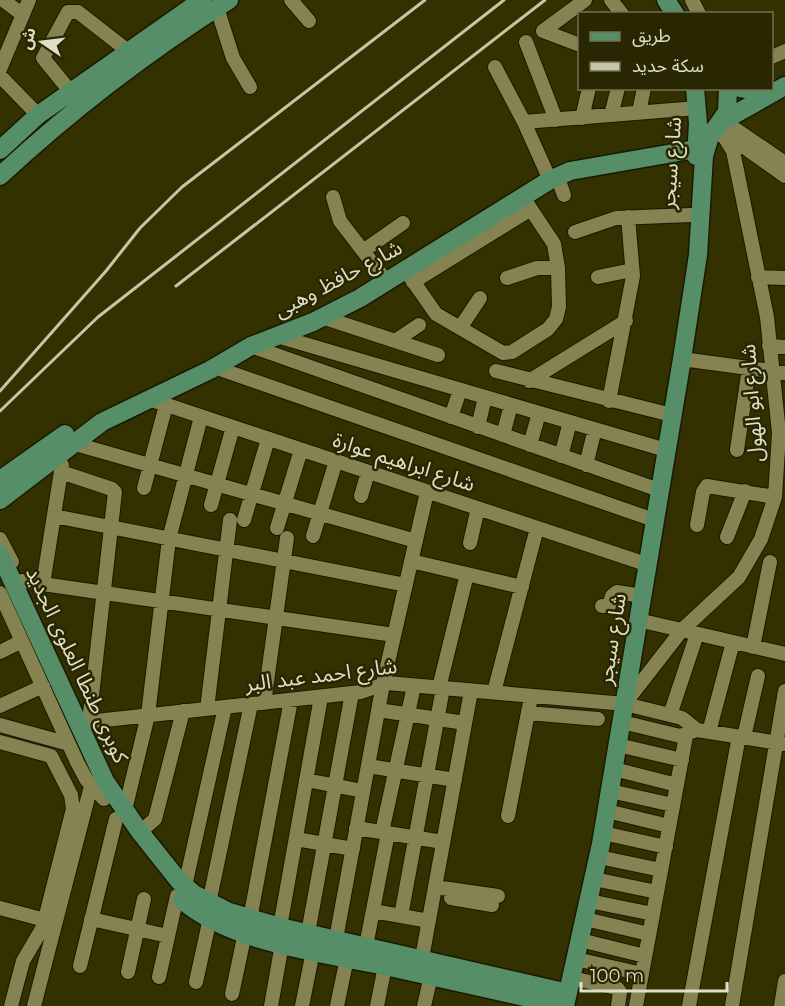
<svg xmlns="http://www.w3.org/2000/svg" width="785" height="1006" font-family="Montserrat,'Noto Sans Arabic',sans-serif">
<rect width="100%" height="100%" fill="#343100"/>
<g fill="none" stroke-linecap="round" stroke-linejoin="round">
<g stroke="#1a1902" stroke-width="16">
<path id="minor" d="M 3,0 L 23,15
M 291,0 L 309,21
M 611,0 L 622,14
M 692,0 L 699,14
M 217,8 L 233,58 L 250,87
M 543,31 L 585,0
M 543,31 L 580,45
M 526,42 L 556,120
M 772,57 L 785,51
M 495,67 L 524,122 L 550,180
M 0,69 L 29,0
M 0,76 L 38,115
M 70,91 L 43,58 L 68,12 L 78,12 L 128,51
M 639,112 L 644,88
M 611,115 L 618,88
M 582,118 L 589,88
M 524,122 L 697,108
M 725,122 L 785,163
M 726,134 L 785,176
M 557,176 L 564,195
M 333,197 L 340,221 L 387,282
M 575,232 L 616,218 L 691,215
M 363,251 L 403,223
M 406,271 L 436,314 L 503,353 L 512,352 L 548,329 L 556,319 L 559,307 L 558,268 L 554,244 L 522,196
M 598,277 L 632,270
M 758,277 L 785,278
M 507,278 L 537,268 L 558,268
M 413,282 L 531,209
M 322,317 L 438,355
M 460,328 L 480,298
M 277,336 L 666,450
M 395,341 L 419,325
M 251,346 L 659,490
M 769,346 L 785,347
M 682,359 L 785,373
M 214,367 L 654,520
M 496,371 L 672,415
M 529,381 L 626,321
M 149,399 L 646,564
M 609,401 L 633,276 L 628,217
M 451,417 L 460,390
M 478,427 L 485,397
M 503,435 L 511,405
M 72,443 L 416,541
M 530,445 L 539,413
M 737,450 L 749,368
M 561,456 L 570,422
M 586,465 L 595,429
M 61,472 L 112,489 L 115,492 L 89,722
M 144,488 L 166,405
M 361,496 L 368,472
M 211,505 L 233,427
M 54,516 L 406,585
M 244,520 L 268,439
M 697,525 L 703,492 L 707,486 L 775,497
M 277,528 L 301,450
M 313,536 L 336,461
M 727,537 L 745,491
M 0,539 L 12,562
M 470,543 L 478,508
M 411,561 L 522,587
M 22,581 L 394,635
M 43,584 L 62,465
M 0,593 L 77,762 L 86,779 L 104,799
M 602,606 L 609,606 L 612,596 L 617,592 L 642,596
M 638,620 L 785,654
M 753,647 L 770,562
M 0,652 L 22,641
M 439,688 L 467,574
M 494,692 L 537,528
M 626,702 L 682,630 L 739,577 L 761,539 L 775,497 L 779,433 L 767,317 L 733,151 L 725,138 L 715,130
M 264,703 L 287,538
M 0,706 L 43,686
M 207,709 L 230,520
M 378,710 L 465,723
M 528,713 L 598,719
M 670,715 L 697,634
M 87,722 L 361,692 L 387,683 L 625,704 L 682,718 L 697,730
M 622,722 L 680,736 L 697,730 L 785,744
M 0,725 L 69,744
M 709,732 L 733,642
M 744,737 L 758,676
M 0,742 L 51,756 L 71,795 L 73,809 L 43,927 L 23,961 L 11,1006
M 618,745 L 682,760
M 368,766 L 455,780
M 614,769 L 677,785
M 306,780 L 363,791
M 610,791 L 673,805
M 125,810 L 148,715 L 169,539 L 201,417
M 607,811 L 669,826
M 508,816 L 531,697
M 356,828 L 443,842
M 140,832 L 155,819 L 183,711
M 382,832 L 414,686
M 603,833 L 666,847
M 296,839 L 353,849
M 599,857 L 661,870
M 594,879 L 657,892
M 185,886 L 225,707
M 435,887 L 498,896
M 451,898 L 492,905
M 589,901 L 653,914
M 209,903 L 251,704
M 0,908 L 45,920
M 373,911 L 429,921
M 401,916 L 443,688
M 91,919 L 168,936
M 250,919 L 291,700
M 585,919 L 649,934
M 280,927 L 321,697
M 308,933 L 352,693
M 336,939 L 383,684 L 427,492
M 580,940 L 645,956
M 366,946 L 388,833
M 422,958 L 471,691
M 576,959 L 642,974
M 80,966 L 116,819
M 128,972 L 144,899
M 159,977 L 177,896
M 571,978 L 617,988 L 620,992 L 618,1006
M 196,982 L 210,918
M 232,994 L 245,933
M 34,1006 L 91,786
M 271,1006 L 282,944
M 302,1006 L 313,951
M 337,1006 L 347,958
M 377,1006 L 385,966
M 424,1006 L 431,976
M 636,1006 L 686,736
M 689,1006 L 739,736
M 732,1006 L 785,691
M 781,1006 L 785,981"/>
</g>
<g stroke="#1a1902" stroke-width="21">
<path id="major" d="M 666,0 L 675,14
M 695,88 L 698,124 L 696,156
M 740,88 L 755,91 L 767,88
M 723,121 L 785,86
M 0,150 L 38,115 L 202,0
M 0,176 C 71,110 147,52 229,0
M 0,480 L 65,434
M 0,500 L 102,422 L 210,370 L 251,346 L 313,322 L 360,298 L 550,180 L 570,171 L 696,149 L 710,136
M 0,554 L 105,781 L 140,832 L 179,881 L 194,894 L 229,912 L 280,927 L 568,993
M 182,900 C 231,943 323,953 385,966 C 445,979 505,993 565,1006
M 565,1006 L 601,844 L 682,359 L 698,255 L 704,156 L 710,136 L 727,112 L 728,88"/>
</g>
<use href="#minor" stroke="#858352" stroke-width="14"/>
<use href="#major" stroke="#568e67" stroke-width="18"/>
<path stroke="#c6c5a8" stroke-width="3" d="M 176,286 L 545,0
M 0,391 L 106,271 L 140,228 L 182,187 L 425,0
M 0,411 L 98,317 L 504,0"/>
</g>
<g text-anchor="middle" stroke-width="5" stroke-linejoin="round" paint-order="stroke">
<g font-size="21" fill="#dfdfc5" stroke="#292702">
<text transform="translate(671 163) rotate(-86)" y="7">شارع سيجر</text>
<text transform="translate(338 279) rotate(-28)" y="7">شارع حافظ وهبى</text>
<text transform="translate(752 403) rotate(-94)" y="7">شارع ابو الهول</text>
<text transform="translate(404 462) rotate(18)" y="7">شارع ابراهيم عوارة</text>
<text transform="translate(612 639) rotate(-81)" y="7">شارع سيجر</text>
<text transform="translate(77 665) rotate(65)" y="7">كوبرى طنطا العلوى الجديد</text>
<text transform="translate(321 675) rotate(-7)" y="7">شارع احمد عبد البر</text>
</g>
</g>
<rect x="578" y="12" width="195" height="78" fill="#292702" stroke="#727150" stroke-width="1.5"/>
<rect x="590" y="32" width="30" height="9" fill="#568e67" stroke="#727150" stroke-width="1.5"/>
<text x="632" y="42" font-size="18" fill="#dfdfc5">طريق</text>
<rect x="590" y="62" width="30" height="9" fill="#c6c5a8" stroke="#727150" stroke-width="1.5"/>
<text x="632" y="72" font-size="18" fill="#dfdfc5">سكة حديد</text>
<g transform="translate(42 42) rotate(284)" stroke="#292702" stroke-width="4.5" paint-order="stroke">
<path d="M0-4.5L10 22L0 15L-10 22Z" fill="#dfdfc5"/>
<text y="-9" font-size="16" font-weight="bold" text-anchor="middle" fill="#dfdfc5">ش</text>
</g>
<path d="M581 982v9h146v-9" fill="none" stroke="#dfdfc5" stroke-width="3"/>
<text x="590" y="982" font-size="18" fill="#dfdfc5" stroke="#292702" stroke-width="4.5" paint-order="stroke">100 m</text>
</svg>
